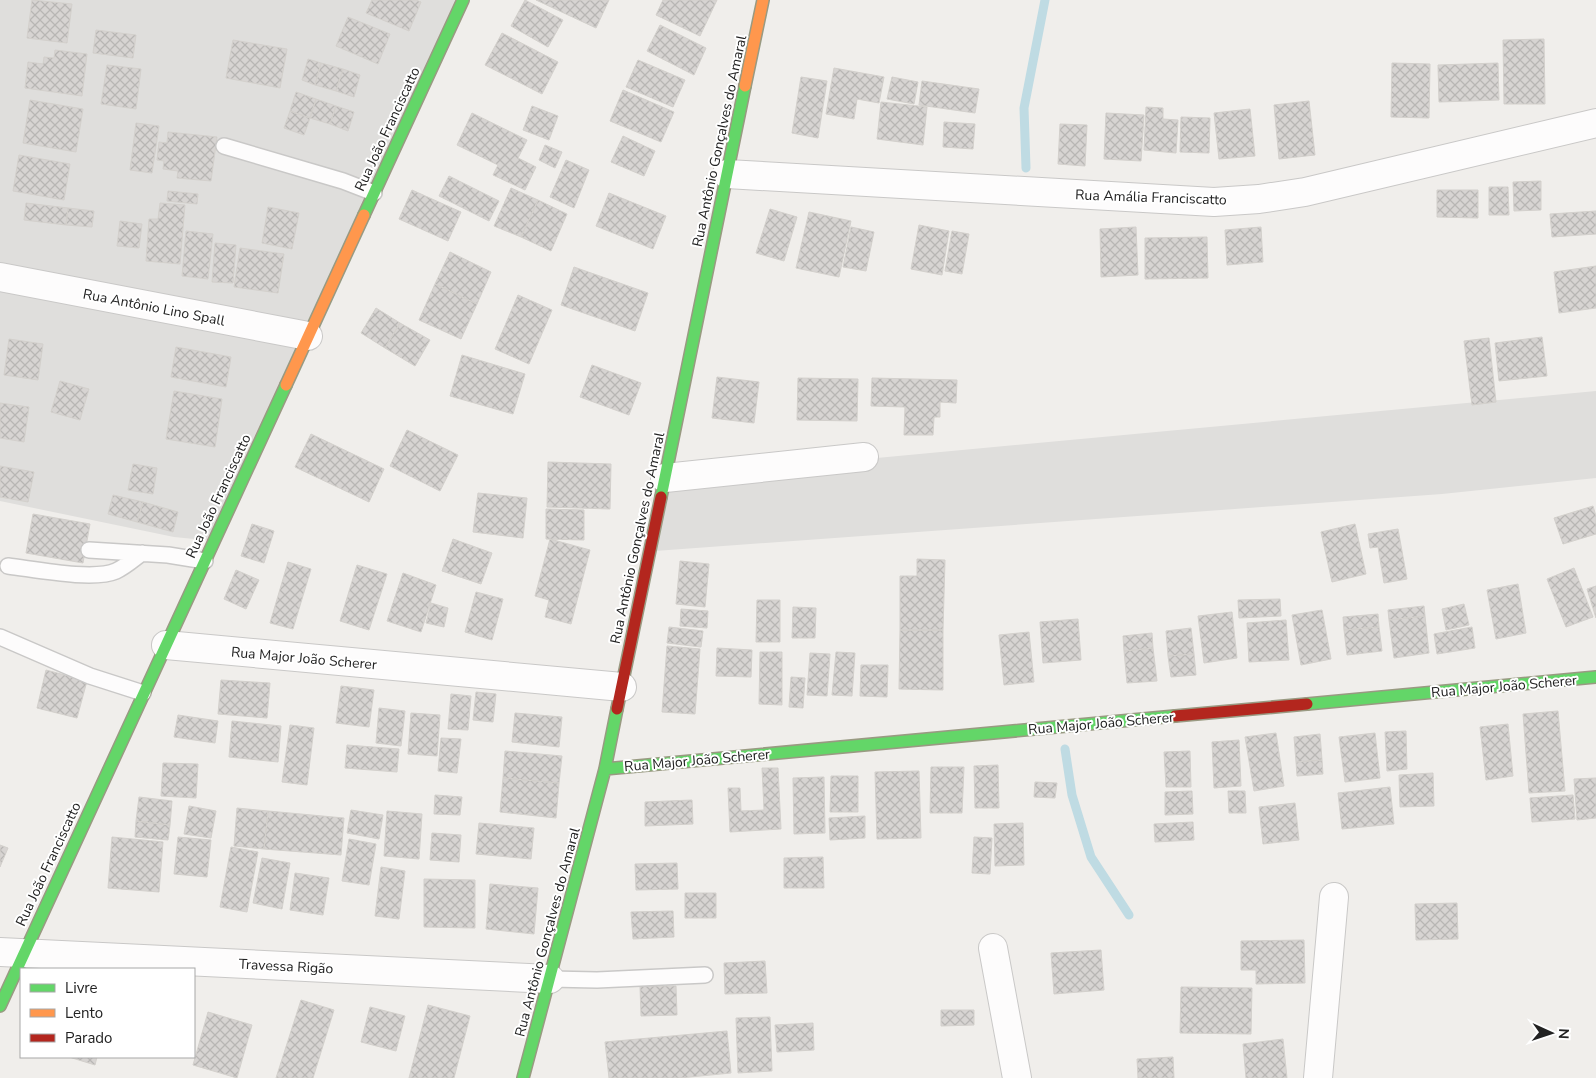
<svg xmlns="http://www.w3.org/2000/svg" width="1596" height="1078" font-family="'Nunito Sans',sans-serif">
<defs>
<pattern id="building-cross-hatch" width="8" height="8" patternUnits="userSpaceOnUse" patternTransform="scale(1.25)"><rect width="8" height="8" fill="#d7d4d2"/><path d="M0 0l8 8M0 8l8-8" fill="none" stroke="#b8b6b4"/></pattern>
</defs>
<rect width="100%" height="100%" fill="#f0eeeb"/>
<path fill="#dfdedc" d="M 0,0 L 463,0 L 214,541 L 174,537 L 0,501 Z
M 1596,391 L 1596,478 L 1442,494 L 655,551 L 673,477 Z"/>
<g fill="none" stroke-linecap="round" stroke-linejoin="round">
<path stroke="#bfdbe3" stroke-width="9" d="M 1026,168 L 1024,108 L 1045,0
M 1065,749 L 1072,795 L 1091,857 L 1129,915"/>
</g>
<path fill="url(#building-cross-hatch)" stroke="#d3d0cc" d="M 32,0 L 72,4 L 67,43 L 27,38 Z
M 372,0 L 416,0 L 421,2 L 409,31 L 366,13 Z
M 525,0 L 563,20 L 548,47 L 511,26 Z
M 536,0 L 609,0 L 596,28 Z
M 663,0 L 717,0 L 700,36 L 656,15 Z
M 348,17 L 390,34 L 378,64 L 336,46 Z
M 660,25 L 706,48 L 694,75 L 647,51 Z
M 96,30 L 136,35 L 133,58 L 93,53 Z
M 502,33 L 558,62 L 542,94 L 485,65 Z
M 1544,39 L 1545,104 L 1504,104 L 1503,40 Z
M 233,40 L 287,49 L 280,88 L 226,78 Z
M 55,50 L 87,54 L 82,96 L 25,88 L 28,62 L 43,64 L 44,57 L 54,58 Z
M 308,59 L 321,63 L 315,85 L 302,80 Z
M 638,60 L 685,80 L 673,107 L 626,87 Z
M 321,63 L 343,69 L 336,91 L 315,85 Z
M 1392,63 L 1430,64 L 1429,118 L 1391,117 Z
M 1498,63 L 1499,100 L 1439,102 L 1438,65 Z
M 107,65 L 141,69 L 136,109 L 101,104 Z
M 834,68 L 884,77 L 879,103 L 857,99 L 854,119 L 826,114 Z
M 343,69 L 360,75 L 354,97 L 336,91 Z
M 801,77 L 827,81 L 818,138 L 792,133 Z
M 892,77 L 918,82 L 914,104 L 887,99 Z
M 922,81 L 979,89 L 975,113 L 919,105 Z
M 623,90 L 674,112 L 661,142 L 610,121 Z
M 296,92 L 316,99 L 310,118 L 290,111 Z
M 316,99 L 336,106 L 330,124 L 310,118 Z
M 30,100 L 83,109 L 76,152 L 23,143 Z
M 1309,101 L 1315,155 L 1279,159 L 1274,105 Z
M 881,102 L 927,107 L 923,145 L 877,139 Z
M 336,106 L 354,112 L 348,131 L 330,124 Z
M 532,106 L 558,116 L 549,140 L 523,130 Z
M 1146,107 L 1163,108 L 1163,119 L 1178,120 L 1176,153 L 1144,150 Z
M 1250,109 L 1255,156 L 1219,159 L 1214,113 Z
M 290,111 L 310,118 L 304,135 L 284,128 Z
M 472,113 L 527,140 L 518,158 L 536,167 L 525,190 L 493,175 L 498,165 L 457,145 Z
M 1106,113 L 1144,115 L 1141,161 L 1104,159 Z
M 1181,117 L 1210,118 L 1209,153 L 1180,152 Z
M 944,122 L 975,124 L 973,149 L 943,147 Z
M 136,123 L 159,126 L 152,173 L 130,170 Z
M 1060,124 L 1087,125 L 1085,166 L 1058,164 Z
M 168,132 L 217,137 L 211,181 L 177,178 L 178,171 L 163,169 L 164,161 L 157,160 L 159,142 L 167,143 Z
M 623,136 L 655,151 L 644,176 L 611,162 Z
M 545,145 L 562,152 L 555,168 L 539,160 Z
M 19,155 L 70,164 L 64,200 L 13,191 Z
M 566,160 L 589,170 L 574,208 L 550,197 Z
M 449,176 L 499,201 L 489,221 L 439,196 Z
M 1541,181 L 1541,210 L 1514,211 L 1513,182 Z
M 1489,187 L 1508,187 L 1509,215 L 1489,215 Z
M 511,188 L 538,200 L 521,237 L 494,226 Z
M 412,190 L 461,212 L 448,241 L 399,219 Z
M 1437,190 L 1478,190 L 1478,218 L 1437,217 Z
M 168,191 L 198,194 L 197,204 L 167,201 Z
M 609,193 L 666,216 L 653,249 L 596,226 Z
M 538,200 L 567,214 L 551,251 L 521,237 Z
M 26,203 L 68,208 L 66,225 L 24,220 Z
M 160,203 L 185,205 L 180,264 L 146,261 L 149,219 L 158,219 Z
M 268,207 L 299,213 L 292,249 L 262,243 Z
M 68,208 L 94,211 L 92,227 L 66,225 Z
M 770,209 L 797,217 L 784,261 L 756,253 Z
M 1596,211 L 1596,234 L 1552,237 L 1550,214 Z
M 809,212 L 851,221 L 839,277 L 796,268 Z
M 120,221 L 142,224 L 139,248 L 117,246 Z
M 919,225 L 949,231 L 942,275 L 911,269 Z
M 851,227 L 874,232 L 866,271 L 843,267 Z
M 1136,227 L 1138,275 L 1101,277 L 1100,229 Z
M 1261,227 L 1263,262 L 1227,265 L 1225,230 Z
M 186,231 L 213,234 L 208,279 L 182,276 Z
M 952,231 L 969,234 L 962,274 L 945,271 Z
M 1207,237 L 1208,278 L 1145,279 L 1145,238 Z
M 215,243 L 236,245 L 233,283 L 212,282 Z
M 240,248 L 284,254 L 278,293 L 234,287 Z
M 450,252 L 491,272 L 477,304 L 435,284 Z
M 1596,266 L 1596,308 L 1559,313 L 1554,272 Z
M 574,267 L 648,293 L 635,331 L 561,305 Z
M 435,284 L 477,304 L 461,339 L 419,320 Z
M 518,295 L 552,310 L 529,364 L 495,349 Z
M 376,308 L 400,323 L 385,348 L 361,333 Z
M 400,323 L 430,340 L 415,366 L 385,348 Z
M 1542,337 L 1547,376 L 1499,381 L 1495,343 Z
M 1489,338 L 1496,402 L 1472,405 L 1464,341 Z
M 9,339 L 43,344 L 38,380 L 4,375 Z
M 176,347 L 231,357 L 226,387 L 171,377 Z
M 462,355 L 525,374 L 513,414 L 450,396 Z
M 592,365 L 641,383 L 629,415 L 580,397 Z
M 717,377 L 759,382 L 754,423 L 712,418 Z
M 798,378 L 858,379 L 857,421 L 797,420 Z
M 872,378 L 957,380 L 956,403 L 940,402 L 940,417 L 934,417 L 933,435 L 904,435 L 905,407 L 871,406 Z
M 60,381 L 89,389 L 80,420 L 51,412 Z
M 174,391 L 222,399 L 215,447 L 166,439 Z
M 0,403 L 29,407 L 24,442 L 0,438 Z
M 407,430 L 458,455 L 440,491 L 390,466 Z
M 311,434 L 384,469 L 369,502 L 295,467 Z
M 548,462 L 611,464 L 610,509 L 547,507 Z
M 133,464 L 157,468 L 153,494 L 128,490 Z
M 0,466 L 34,472 L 28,502 L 0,497 Z
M 478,493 L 527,498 L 523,538 L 473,532 Z
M 113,495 L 143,502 L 137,522 L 108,514 Z
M 143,502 L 178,512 L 173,532 L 137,522 Z
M 1593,506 L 1596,516 L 1596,534 L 1563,544 L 1554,518 Z
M 546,509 L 584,510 L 584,540 L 546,539 Z
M 33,514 L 90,524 L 83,563 L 26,553 Z
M 252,524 L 274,531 L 264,563 L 241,556 Z
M 1355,524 L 1366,574 L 1332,582 L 1321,532 Z
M 1398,529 L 1407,579 L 1384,583 L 1378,547 L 1370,548 L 1368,534 Z
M 453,539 L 492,553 L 481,584 L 442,571 Z
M 550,539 L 590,550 L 571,624 L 545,617 L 549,600 L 535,596 Z
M 917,559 L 945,560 L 943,630 L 900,630 L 900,576 L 917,576 Z
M 680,561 L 709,564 L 705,607 L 676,604 Z
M 288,562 L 311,569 L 293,629 L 270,623 Z
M 357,565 L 387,574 L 369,630 L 340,621 Z
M 1574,568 L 1593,617 L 1566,627 L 1547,579 Z
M 236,570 L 259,580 L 246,609 L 224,599 Z
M 403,573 L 436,585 L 421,632 L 387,621 Z
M 1518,584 L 1526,633 L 1496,639 L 1487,590 Z
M 1596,586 L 1596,618 L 1587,589 Z
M 476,592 L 503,599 L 492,640 L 465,632 Z
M 1280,599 L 1281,616 L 1239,618 L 1238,600 Z
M 757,600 L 780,600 L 780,642 L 756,642 Z
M 431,603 L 448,608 L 444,627 L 426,623 Z
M 1464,604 L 1469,625 L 1446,630 L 1442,609 Z
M 1424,606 L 1425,616 L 1389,620 L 1388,610 Z
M 793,607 L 816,608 L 815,638 L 792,638 Z
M 681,609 L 708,611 L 707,628 L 680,626 Z
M 1322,610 L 1331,659 L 1301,665 L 1292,615 Z
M 1232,612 L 1237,658 L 1204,663 L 1198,616 Z
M 1378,614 L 1379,627 L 1344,630 L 1343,617 Z
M 1425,616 L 1429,653 L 1394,658 L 1389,620 Z
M 1078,619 L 1081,660 L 1043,663 L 1040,622 Z
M 1286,620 L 1289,660 L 1249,662 L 1247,623 Z
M 669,627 L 703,631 L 701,647 L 667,643 Z
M 1379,627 L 1382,651 L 1347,655 L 1344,630 Z
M 1472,627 L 1475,648 L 1437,654 L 1434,634 Z
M 1191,628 L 1194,654 L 1168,656 L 1166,631 Z
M 900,630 L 943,630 L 943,690 L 899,689 Z
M 1029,632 L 1034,682 L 1004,685 L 999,635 Z
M 1152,633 L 1153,648 L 1124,651 L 1123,636 Z
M 667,646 L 700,649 L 695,714 L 662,712 Z
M 717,648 L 752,650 L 751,677 L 716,676 Z
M 1153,648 L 1157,681 L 1127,683 L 1124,651 Z
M 760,652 L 782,652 L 782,705 L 759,704 Z
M 836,652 L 855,653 L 852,696 L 832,695 Z
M 810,653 L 830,654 L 827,696 L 807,695 Z
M 1194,654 L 1196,675 L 1171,677 L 1168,656 Z
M 861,665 L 888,665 L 887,697 L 860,696 Z
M 46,670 L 87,681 L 77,718 L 37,708 Z
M 791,677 L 805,678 L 803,708 L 789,707 Z
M 221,680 L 270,683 L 267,718 L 218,714 Z
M 341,686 L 374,690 L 369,727 L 336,723 Z
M 476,692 L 496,694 L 493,722 L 473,720 Z
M 451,694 L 471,696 L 468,730 L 448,729 Z
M 379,708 L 405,711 L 401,746 L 376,743 Z
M 1558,711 L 1565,791 L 1529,793 L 1523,714 Z
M 411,713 L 440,715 L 437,756 L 408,754 Z
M 515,713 L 562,717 L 559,747 L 512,742 Z
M 178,715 L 218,721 L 215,743 L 174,737 Z
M 232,721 L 281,726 L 278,762 L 229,757 Z
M 1508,724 L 1513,776 L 1486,780 L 1480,727 Z
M 290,725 L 314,728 L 307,785 L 282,782 Z
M 1406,731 L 1407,769 L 1387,771 L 1385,732 Z
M 1276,733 L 1284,786 L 1254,791 L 1245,737 Z
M 1375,733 L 1380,778 L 1345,782 L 1339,737 Z
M 1320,734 L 1322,760 L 1296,762 L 1294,737 Z
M 441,738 L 461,739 L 457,773 L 438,771 Z
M 1239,740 L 1241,786 L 1214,788 L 1212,742 Z
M 347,745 L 399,749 L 397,772 L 345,768 Z
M 505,751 L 562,756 L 559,783 L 503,778 Z
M 1190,751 L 1191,787 L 1166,787 L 1164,752 Z
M 1322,760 L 1323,774 L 1297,776 L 1296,762 Z
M 163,763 L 198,764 L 196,798 L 161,796 Z
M 998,765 L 999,808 L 975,808 L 974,766 Z
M 931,767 L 964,767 L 962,813 L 930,813 Z
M 762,768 L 778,768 L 781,829 L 730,832 L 728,788 L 740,788 L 741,811 L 764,810 Z
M 919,771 L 921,838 L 877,839 L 875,772 Z
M 1433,773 L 1434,806 L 1400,807 L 1399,775 Z
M 831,776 L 858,776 L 858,812 L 830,812 Z
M 824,777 L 825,833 L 794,834 L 793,778 Z
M 503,778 L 559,783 L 556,818 L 500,812 Z
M 1596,778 L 1596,818 L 1577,820 L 1574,779 Z
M 1035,782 L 1057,783 L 1055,798 L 1034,797 Z
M 1390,787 L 1394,824 L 1342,829 L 1338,793 Z
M 1192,791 L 1193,814 L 1165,815 L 1165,792 Z
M 1228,791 L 1245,791 L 1246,813 L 1229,813 Z
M 435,795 L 462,797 L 460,815 L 434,814 Z
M 1573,795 L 1575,819 L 1532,822 L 1530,798 Z
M 139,797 L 172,801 L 170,825 L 136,821 Z
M 692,800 L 693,824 L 645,826 L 645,802 Z
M 1295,803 L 1299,840 L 1263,844 L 1259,807 Z
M 189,806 L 216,811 L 211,838 L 184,834 Z
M 237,808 L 268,811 L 264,849 L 234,846 Z
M 351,810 L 383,815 L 379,839 L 347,833 Z
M 268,811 L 344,818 L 341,855 L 264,849 Z
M 387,811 L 422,814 L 419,859 L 384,856 Z
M 865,816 L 865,838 L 830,840 L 829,818 Z
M 136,821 L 170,825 L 168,840 L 135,837 Z
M 1193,822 L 1194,840 L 1155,842 L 1154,824 Z
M 479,823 L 534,828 L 531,859 L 476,854 Z
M 1023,823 L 1024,865 L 995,866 L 994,824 Z
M 432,833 L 461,835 L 459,862 L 430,860 Z
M 112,837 L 163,842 L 159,892 L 108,888 Z
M 178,837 L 211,840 L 207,877 L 174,874 Z
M 974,837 L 992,838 L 990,874 L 972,873 Z
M 349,839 L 376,844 L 369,885 L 342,881 Z
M 0,845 L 8,848 L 0,867 Z
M 231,847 L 258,852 L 247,912 L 220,907 Z
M 823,857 L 824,888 L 784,888 L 784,858 Z
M 262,858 L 290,863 L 282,909 L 253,903 Z
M 677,863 L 678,889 L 636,890 L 635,864 Z
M 381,867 L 405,871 L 399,919 L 375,916 Z
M 295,873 L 329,878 L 323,915 L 290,910 Z
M 424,879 L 475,880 L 475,928 L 424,927 Z
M 490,884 L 538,888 L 534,934 L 486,929 Z
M 685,893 L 716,893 L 716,918 L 685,918 Z
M 1457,903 L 1458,939 L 1416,940 L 1415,904 Z
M 673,911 L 674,937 L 633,939 L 631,912 Z
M 1304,940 L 1305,983 L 1256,984 L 1256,970 L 1241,970 L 1241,941 Z
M 1101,950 L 1104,990 L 1054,994 L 1051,953 Z
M 765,961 L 767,993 L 725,994 L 724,963 Z
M 640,986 L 676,986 L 677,1015 L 641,1016 Z
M 1181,987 L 1252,988 L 1251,1034 L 1180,1033 Z
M 301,1000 L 334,1010 L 313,1078 L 276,1078 Z
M 428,1005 L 470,1016 L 454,1078 L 409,1078 Z
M 370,1007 L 405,1016 L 396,1051 L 361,1042 Z
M 941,1010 L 974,1010 L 974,1025 L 941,1026 Z
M 208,1012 L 252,1025 L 237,1078 L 193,1065 Z
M 770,1017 L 772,1071 L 738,1073 L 736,1018 Z
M 813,1023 L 814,1050 L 777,1052 L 775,1025 Z
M 727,1031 L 731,1073 L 680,1078 L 609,1078 L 605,1042 Z
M 1283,1039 L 1287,1078 L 1246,1078 L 1243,1044 Z
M 69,1057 L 97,1057 L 95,1065 Z
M 1173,1057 L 1174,1078 L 1138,1078 L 1137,1059 Z"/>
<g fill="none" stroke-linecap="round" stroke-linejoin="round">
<g stroke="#c9c8c7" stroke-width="18">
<path id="lane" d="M 224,146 L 343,181 L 374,193
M 89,550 L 168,555 L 205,561
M 8,566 C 34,569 93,581 116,571 C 125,567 134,559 142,553
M 0,637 L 90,676 L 143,693
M 550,979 L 597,980 L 705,975"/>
</g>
<g stroke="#c9c8c7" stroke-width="30">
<path id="street" d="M 727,174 L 1214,202 L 1259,199 L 1305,192 L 1596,123
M 0,277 L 308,336
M 665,478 L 864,457
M 166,645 L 622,687
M 993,948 L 1017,1078
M 0,952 L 550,979
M 1318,1078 L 1334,897"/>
</g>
<g stroke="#999a82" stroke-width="14">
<path id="fast" d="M 364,215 L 463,0
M 661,497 L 745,86
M 1307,704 L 1596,677
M 605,769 L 1175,716
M 0,1006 L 286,385
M 523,1078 L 605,769 L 617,709"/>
</g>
<g stroke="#999a82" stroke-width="14">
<path id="slow" d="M 745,86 L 763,0
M 286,385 L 364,215"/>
</g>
<g stroke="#999a82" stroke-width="14">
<path id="jam" d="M 617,709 L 661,497
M 1175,716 L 1307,704"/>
</g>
<use href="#lane" stroke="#fdfcfc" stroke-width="15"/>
<use href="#street" stroke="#fdfcfc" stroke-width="28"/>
<use href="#fast" stroke="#63d668" stroke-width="11"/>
<use href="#slow" stroke="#ff974d" stroke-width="11"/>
<use href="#jam" stroke="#b3261e" stroke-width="11"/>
</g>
<g text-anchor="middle" stroke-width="4" stroke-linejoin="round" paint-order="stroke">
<g font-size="14" fill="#222" stroke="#fff">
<text transform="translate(387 129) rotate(-65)" y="5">Rua João Franciscatto</text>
<text transform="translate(719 141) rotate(-78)" y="5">Rua Antônio Gonçalves do Amaral</text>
<text transform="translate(1151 197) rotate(2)" y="5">Rua Amália Franciscatto</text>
<text transform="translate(154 307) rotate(11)" y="5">Rua Antônio Lino Spall</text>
<text transform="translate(218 496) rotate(-65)" y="5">Rua João Franciscatto</text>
<text transform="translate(637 538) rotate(-78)" y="5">Rua Antônio Gonçalves do Amaral</text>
<text transform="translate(304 658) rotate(5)" y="5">Rua Major João Scherer</text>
<text transform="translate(1504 686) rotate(-5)" y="5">Rua Major João Scherer</text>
<text transform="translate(1101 723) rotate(-5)" y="5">Rua Major João Scherer</text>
<text transform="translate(697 760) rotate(-5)" y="5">Rua Major João Scherer</text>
<text transform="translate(48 864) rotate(-65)" y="5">Rua João Franciscatto</text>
<text transform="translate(547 932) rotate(-75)" y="5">Rua Antônio Gonçalves do Amaral</text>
<text transform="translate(286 966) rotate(3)" y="5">Travessa Rigão</text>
</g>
</g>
<rect x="20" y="968" width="175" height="90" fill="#ffffff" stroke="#a7a7a7"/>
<rect x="30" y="984" width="25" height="8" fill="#63d668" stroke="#a7a7a7"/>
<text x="65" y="993" font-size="15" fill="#222222">Livre</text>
<rect x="30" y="1009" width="25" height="8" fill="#ff974d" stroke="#a7a7a7"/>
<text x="65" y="1018" font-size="15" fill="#222222">Lento</text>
<rect x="30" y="1034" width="25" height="8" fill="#b3261e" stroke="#a7a7a7"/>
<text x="65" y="1043" font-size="15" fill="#222222">Parado</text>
<g transform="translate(1551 1033) rotate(93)" stroke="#ffffff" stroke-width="4" paint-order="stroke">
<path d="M0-4L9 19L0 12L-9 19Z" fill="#222222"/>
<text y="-8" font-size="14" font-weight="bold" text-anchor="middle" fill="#222222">N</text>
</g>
</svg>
